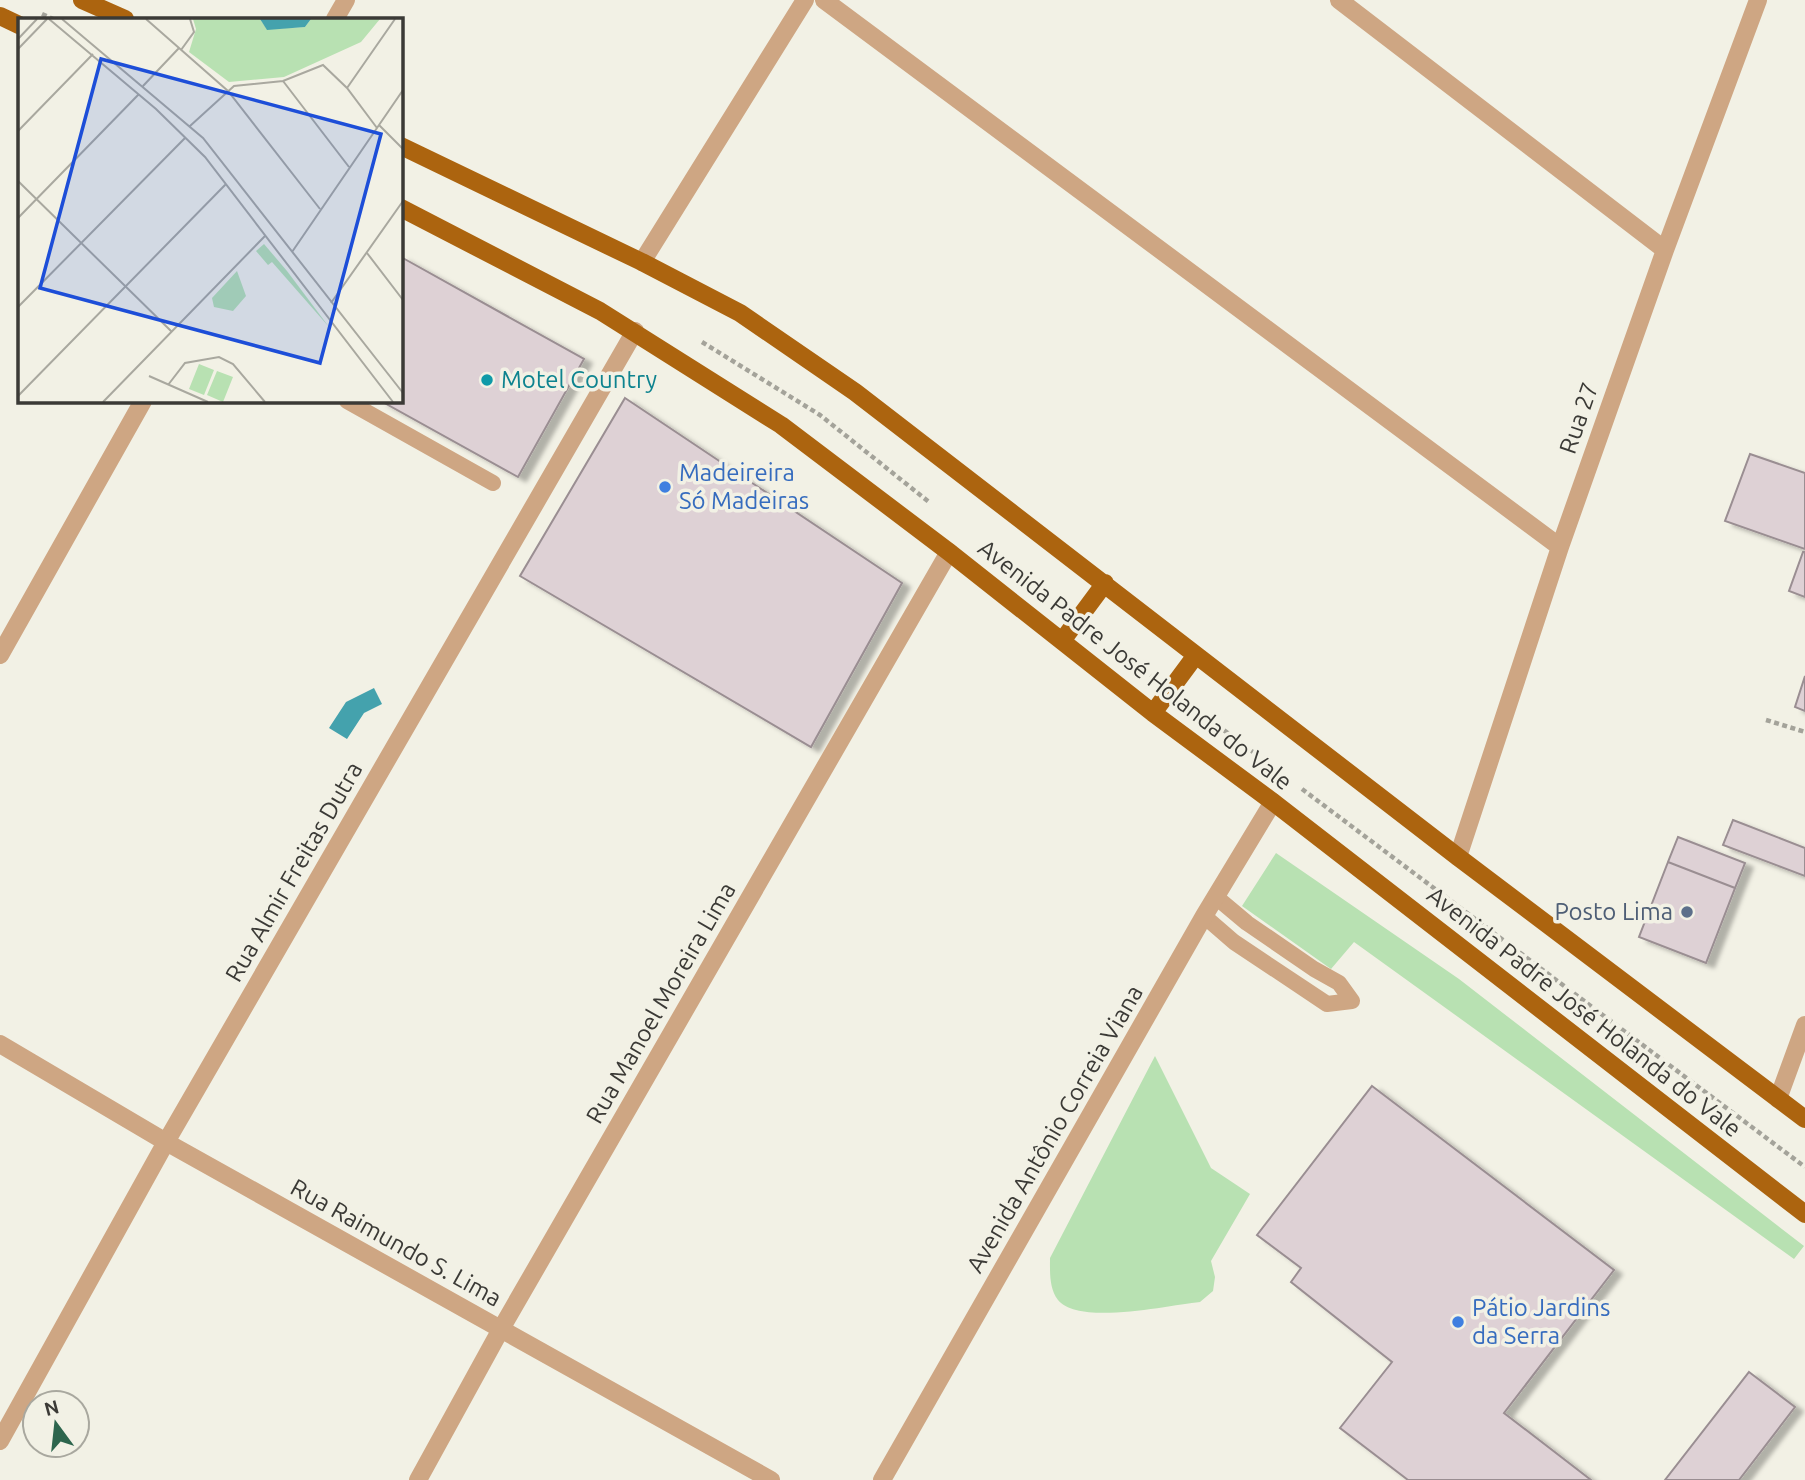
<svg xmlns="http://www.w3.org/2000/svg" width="1805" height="1480" font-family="Ubuntu,sans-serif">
<defs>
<filter id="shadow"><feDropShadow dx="8" dy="4.5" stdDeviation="2" flood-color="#0004"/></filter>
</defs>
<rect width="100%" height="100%" fill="#f2f1e5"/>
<path fill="#b8e1b2" d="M 1276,853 L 1459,979 L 1804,1246 L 1794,1259 L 1354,942 L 1331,969 L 1242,906 Z
M 1155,1056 L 1211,1168 L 1250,1194 L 1211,1261 L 1215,1277 L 1213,1291 L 1200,1302 C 1169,1305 1079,1326 1058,1300 C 1049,1288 1050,1272 1050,1258 Z"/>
<path fill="#44a2ad" d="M 374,688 L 382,704 L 364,713 L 347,739 L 329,728 L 346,702 Z"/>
<path fill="#ded1d5" stroke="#9a8e92" stroke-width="2" filter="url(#shadow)" d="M 401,257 L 584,359 L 518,477 L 381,401 L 401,401 Z
M 625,398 L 902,583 L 811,747 L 520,576 Z
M 1750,454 L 1805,473 L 1805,549 L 1725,521 Z
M 1803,552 L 1805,552 L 1805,597 L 1789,591 Z
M 1805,676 L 1805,711 L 1795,707 Z
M 1733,820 L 1805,848 L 1805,876 L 1723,845 Z
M 1678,837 L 1745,863 L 1735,888 L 1668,862 Z
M 1668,862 L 1735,888 L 1706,963 L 1639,937 Z
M 1372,1086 L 1614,1270 L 1504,1413 L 1591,1480 L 1408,1480 L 1340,1428 L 1392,1362 L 1291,1282 L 1301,1268 L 1257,1235 Z
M 1749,1372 L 1795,1407 L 1739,1480 L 1665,1480 Z"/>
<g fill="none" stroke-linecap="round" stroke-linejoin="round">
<path stroke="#a4a39a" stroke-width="4.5" stroke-dasharray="5 3.5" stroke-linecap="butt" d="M 42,14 L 53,19
M 702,342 L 820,415 L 929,502
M 1137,665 L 1152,677
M 1190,705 L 1253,752
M 1766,720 L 1805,732
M 1302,789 L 1805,1167"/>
<path stroke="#cea683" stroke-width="16" d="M 347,401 L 493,483
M 1204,916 L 1234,942 L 1327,1004 L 1352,1001 L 1339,983 L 1314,969 L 1247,923 L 1216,897"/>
<path stroke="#cea683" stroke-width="18" d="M 824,0 L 1560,547
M 1339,0 L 1665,250
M 335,19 L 346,0
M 642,262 L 805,0
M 0,655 L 143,401
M 1458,857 L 1560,547 L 1665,250 L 1758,0
M 0,1044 L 166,1142 L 771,1480
M 1778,1099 L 1805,1025
M 0,1441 L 166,1142 L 635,331
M 418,1480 L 501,1329 L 949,552"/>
<path stroke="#cea683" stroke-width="18" d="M 882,1480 L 1204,916 L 1273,802"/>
<path stroke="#ac640f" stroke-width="18" d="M 82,0 L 125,19
M 0,16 L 19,25
M 401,146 L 642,262 L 740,313 L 855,392 L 1458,857 L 1805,1119
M 401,208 L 600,311 L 781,425 L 949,552 L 1153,713 L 1273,802 L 1805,1214
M 1062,641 L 1105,583
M 1153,713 L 1196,655"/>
</g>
<circle fill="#0f9aa8" stroke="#f2f1e5" stroke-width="2.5" cx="487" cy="380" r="7"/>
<g fill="#3f7fe0" stroke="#f2f1e5" stroke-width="2.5">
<circle cx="665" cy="487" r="7"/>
<circle cx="1458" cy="1322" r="7"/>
</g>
<circle fill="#5c6f8a" stroke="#f2f1e5" stroke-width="2.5" cx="1687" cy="912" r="7"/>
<g text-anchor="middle" stroke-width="7" stroke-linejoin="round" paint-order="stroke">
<g font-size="24" fill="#0d838f" stroke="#f2f1e5" text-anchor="start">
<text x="501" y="388">Motel Country</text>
</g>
<g font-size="24" fill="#3b3a36" stroke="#f2f1e5">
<text transform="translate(1579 418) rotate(-71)" y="8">Rua 27</text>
<text transform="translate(1135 665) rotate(38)" y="8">Avenida Padre José Holanda do Vale</text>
<text transform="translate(294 872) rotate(-60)" y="8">Rua Almir Freitas Dutra</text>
<text transform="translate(661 1003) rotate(-60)" y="8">Rua Manoel Moreira Lima</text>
<text transform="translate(1584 1012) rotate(38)" y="8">Avenida Padre José Holanda do Vale</text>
<text transform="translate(1055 1129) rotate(-60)" y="8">Avenida Antônio Correia Viana</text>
<text transform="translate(396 1243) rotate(29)" y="8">Rua Raimundo S. Lima</text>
</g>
<g font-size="24" fill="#366cbe" stroke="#f2f1e5" text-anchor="start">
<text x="679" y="481">Madeireira<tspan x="679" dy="28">Só Madeiras</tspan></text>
<text x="1472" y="1316">Pátio Jardins<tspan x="1472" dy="28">da Serra</tspan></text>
</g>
<g font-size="24" fill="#4e5e75" stroke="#f2f1e5" text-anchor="end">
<text x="1673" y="920">Posto Lima</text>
</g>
</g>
<g transform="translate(18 18)">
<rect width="385" height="385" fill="#f2f1e5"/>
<path d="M 175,1 L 242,1 L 249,11 L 287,9 L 293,1 L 362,1 L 343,24 L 266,59 L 211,64 L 171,34 L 178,11 ZM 246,226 L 269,253 L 311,309 L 254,244 L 250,247 L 238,233 ZM 219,253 L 228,278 L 215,293 L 196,289 L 194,280 ZM 181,346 L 196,352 L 186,377 L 171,371 ZM 199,353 L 215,359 L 205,384 L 189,377 Z" fill="#b8e1b2"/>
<path d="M 242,1 L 293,1 L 287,9 L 249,12 Z" fill="#44a2ad"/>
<path fill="none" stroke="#a9a89f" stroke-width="2" d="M 31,1 L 138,91 L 187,139 L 375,384M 44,1 L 185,120 L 385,375M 128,1 L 210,73 L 302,191M 0,21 L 19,1M 0,31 L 29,1M 163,32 L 176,14 L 172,1M 265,63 L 331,149M 125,68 L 161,30M 329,70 L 377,1M 361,107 L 385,131M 172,108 L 216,68 L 265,63 L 305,47 L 329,70 L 359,110M 0,113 L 75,36M 0,163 L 153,313M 0,200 L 121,76M 274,234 L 385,72M 349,235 L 385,282M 313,285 L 385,183M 0,289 L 168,119M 131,358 L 190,384M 150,367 L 167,345 L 201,339 L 215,346 L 247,384M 0,378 L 208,166M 85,384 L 247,218"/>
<path fill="#1d4ed8" fill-opacity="0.15" stroke="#1d4ed8" stroke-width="3.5" d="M 83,41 L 363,116 L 302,345 L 22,270 Z"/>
<rect width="385" height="385" fill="none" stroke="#3b3a36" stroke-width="3.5"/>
</g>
<g transform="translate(56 1424) rotate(345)"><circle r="33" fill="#f2f1e5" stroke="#a9a89f" stroke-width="2"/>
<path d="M0-5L12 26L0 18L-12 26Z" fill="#2d654d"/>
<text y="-10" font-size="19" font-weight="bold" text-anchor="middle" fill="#3b3a36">N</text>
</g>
</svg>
